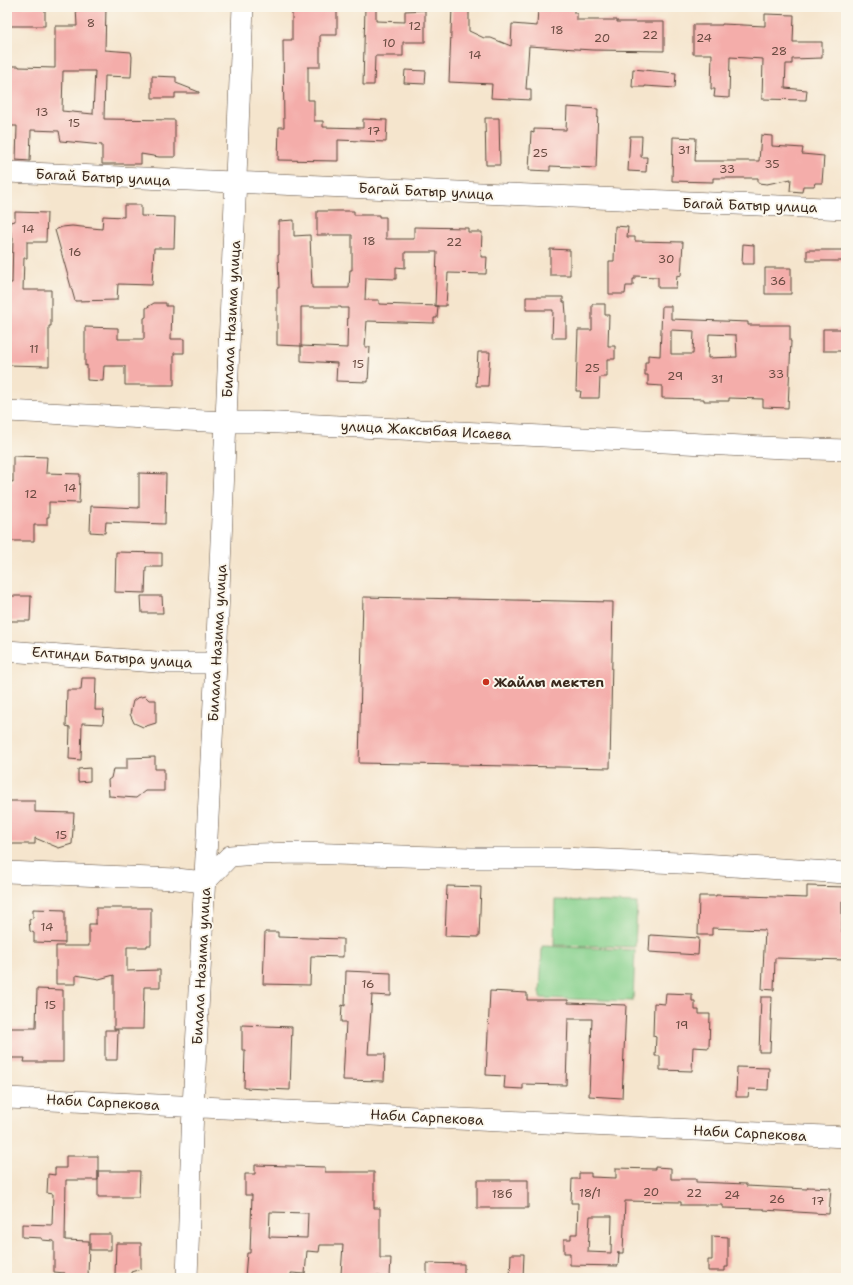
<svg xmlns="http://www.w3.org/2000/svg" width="853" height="1285" font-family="'Shantell Sans',sans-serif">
<rect width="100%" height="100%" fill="#fbf7ec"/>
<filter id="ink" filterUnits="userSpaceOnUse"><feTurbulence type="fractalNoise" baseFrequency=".025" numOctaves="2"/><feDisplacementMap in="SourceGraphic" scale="8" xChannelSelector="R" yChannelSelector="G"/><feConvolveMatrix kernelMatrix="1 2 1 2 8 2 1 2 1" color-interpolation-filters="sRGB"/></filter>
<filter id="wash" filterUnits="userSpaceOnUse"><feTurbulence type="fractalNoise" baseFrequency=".012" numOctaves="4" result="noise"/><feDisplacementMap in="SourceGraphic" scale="16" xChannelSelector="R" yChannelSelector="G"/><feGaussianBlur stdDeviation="0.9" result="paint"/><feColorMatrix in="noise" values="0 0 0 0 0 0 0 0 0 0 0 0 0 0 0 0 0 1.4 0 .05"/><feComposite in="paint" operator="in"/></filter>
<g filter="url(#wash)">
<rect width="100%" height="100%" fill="#f5e5cd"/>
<path fill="#88d18e" stroke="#627e56" d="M 555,900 L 637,903 L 635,947 L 554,945 Z
M 542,946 L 635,950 L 633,1001 L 540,998 Z"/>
<g id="blocks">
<path fill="#f4adaa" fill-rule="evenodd" d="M 7,7 L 45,7 L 45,26 L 7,26 Z
M 76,7 L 106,7 L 105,50 L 131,52 L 132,57 L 131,77 L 105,76 L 104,119 L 175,120 L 175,157 L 159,157 L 141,154 L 141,164 L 102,164 L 102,145 L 61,141 L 59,131 L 31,130 L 30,161 L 16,160 L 17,126 L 7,126 L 7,66 L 19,66 L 19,67 L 55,68 L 55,26 L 77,26 ZM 63,71 L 95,71 L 93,114 L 62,111 Z
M 292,7 L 337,8 L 337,35 L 320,35 L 320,67 L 308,67 L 308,100 L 314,100 L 314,121 L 323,121 L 323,127 L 363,128 L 363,119 L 387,120 L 386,142 L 338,140 L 338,161 L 278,160 L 279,127 L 284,127 L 283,40 L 292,40 Z
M 365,7 L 376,7 L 376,21 L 405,22 L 405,11 L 425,10 L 425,42 L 403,42 L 403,56 L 375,56 L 374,85 L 363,85 Z
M 452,7 L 469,7 L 469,31 L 484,38 L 491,38 L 511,46 L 512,24 L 537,26 L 538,7 L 574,9 L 574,13 L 577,13 L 577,20 L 617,20 L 617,22 L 664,22 L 664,51 L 592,50 L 529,46 L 526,89 L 531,89 L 531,100 L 491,98 L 492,84 L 449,82 Z
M 765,14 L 794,15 L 793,42 L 822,42 L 822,58 L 792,59 L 792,64 L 786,64 L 785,88 L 807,90 L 806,100 L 762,99 L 763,59 L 730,57 L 729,98 L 714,97 L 715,89 L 711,89 L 712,54 L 693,54 L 693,25 L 722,25 L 722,24 L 765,26 Z
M 633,69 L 676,73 L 675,88 L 645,86 L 645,87 L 632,87 Z
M 405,70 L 426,71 L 425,84 L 404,83 Z
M 152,76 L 176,77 L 176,83 L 199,92 L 199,93 L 175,93 L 175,98 L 152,98 Z
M 567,107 L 598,109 L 596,168 L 550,166 L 550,171 L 529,170 L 531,132 L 534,133 L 534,129 L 566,130 Z
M 485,118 L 499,118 L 500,165 L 486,165 Z
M 761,135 L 772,136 L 772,146 L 803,148 L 802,154 L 824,156 L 822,183 L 815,183 L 814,186 L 803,186 L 802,192 L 790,191 L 791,179 L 767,184 L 758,183 L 758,178 L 713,178 L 713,182 L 672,181 L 673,137 L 696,138 L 695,161 L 759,161 Z
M 630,136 L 642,136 L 641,157 L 647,157 L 646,172 L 628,171 Z
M 124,205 L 141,205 L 141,216 L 175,217 L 174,248 L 154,248 L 152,285 L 118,284 L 117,300 L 75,301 L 55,230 L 62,227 L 72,226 L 102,229 L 103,216 L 124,217 Z
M 317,211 L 354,211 L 354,215 L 379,215 L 379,217 L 386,217 L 386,239 L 414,239 L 414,227 L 468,228 L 468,232 L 482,232 L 481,257 L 487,257 L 486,274 L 448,273 L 446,306 L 435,306 L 437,252 L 405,252 L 405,268 L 396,267 L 396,279 L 366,278 L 365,300 L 379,300 L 379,304 L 438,306 L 437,318 L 434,318 L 434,323 L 367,321 L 365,347 L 370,347 L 368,382 L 336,381 L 337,363 L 301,361 L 301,346 L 277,345 L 277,288 L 279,288 L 278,255 L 279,255 L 279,221 L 294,220 L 294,236 L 310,235 L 312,288 L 349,288 L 350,270 L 352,270 L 352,235 L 317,235 ZM 301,307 L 341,307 L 341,308 L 348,308 L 347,348 L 301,346 Z
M 15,212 L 47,213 L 46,242 L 27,242 L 27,258 L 24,258 L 23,290 L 51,290 L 51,326 L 49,326 L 49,366 L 7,365 L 7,283 L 12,283 L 13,237 L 11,237 L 10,222 L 15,221 Z
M 615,226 L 628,227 L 627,237 L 635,237 L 635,241 L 683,242 L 681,276 L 677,275 L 676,288 L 658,288 L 658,277 L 635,276 L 635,279 L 633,279 L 633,286 L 626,286 L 625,294 L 609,294 L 609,261 L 614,261 Z
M 743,244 L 754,245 L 754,264 L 742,264 Z
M 550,249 L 570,250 L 570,275 L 550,275 Z
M 807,250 L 846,250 L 846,261 L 807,261 Z
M 765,268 L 791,268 L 791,294 L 765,294 Z
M 526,297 L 563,297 L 563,302 L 565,302 L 566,314 L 566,338 L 552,338 L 553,310 L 526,310 Z
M 154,303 L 166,303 L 166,306 L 172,306 L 171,339 L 184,339 L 184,353 L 174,353 L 174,385 L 125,385 L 125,366 L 104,366 L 103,381 L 87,380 L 87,365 L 85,366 L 85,327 L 118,328 L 118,339 L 144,339 L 144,318 L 146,317 L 146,308 Z
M 592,304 L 605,304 L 605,315 L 609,315 L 608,346 L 615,346 L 615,359 L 607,359 L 607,377 L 600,377 L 599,398 L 580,398 L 581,391 L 576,391 L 578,330 L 592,330 Z
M 662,306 L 671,306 L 671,319 L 748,322 L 748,325 L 790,325 L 790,341 L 791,341 L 788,408 L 763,407 L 763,399 L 729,398 L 729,401 L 704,401 L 704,399 L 662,398 L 662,386 L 648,385 L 648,375 L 645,375 L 645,362 L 648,362 L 648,355 L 660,356 ZM 671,330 L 694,331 L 693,354 L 671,354 ZM 709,334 L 736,335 L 737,357 L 708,358 Z
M 823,329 L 846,329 L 846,351 L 823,351 Z
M 478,352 L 490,352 L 488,386 L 476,386 Z
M 13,456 L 47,457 L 46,473 L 80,474 L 79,503 L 49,502 L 49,517 L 47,517 L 47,525 L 34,525 L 34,541 L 7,541 L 7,481 L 13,482 Z
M 139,473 L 166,474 L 165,524 L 106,522 L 105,533 L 90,532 L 91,506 L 139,508 Z
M 116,552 L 162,553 L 162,567 L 146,567 L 145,593 L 115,592 Z
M 7,596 L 31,596 L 30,621 L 7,621 Z
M 141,596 L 162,596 L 163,613 L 142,613 Z
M 363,597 L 613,602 L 610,768 L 359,763 Z
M 82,678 L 96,678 L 95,710 L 104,710 L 103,724 L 82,723 L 81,760 L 69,759 L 70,727 L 66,726 L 67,690 L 81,690 Z
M 145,696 L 149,700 L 156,700 L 156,723 L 143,727 L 134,723 L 130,714 L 133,701 L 137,698 Z
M 155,757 L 155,769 L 164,769 L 164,791 L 145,791 L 136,798 L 109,796 L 108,780 L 111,778 L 113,769 L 127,769 L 127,758 Z
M 90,768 L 90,781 L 78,782 L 78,769 Z
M 7,801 L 35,801 L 35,812 L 74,813 L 72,844 L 59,848 L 35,838 L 35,844 L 12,844 L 8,838 Z
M 447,886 L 481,887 L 479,937 L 445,936 Z
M 807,886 L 846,887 L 846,901 L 842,901 L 842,932 L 846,932 L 846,960 L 775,958 L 774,990 L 762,989 L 765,930 L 712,928 L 712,935 L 698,935 L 699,896 L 716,896 L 716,895 L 807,898 Z
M 96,908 L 151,908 L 151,945 L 147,945 L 147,947 L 127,947 L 127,971 L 160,970 L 160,987 L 144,987 L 143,1029 L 114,1029 L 114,975 L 99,979 L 76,975 L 76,984 L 56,984 L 56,946 L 89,946 L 89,924 L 96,924 Z
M 33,909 L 65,910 L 65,943 L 34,942 L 34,933 L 30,931 L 29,920 L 33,918 Z
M 265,932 L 278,932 L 278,937 L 343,939 L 343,957 L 311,956 L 310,985 L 263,984 Z
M 650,935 L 699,938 L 698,955 L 649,952 Z
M 346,971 L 391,973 L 391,996 L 372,995 L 368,1054 L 385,1054 L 384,1081 L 343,1080 L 346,1022 L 341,1022 L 342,1005 L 345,1006 Z
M 37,989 L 63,990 L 63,1062 L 24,1062 L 25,1058 L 7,1058 L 7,1028 L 36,1028 Z
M 490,991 L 527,993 L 527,1000 L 568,1000 L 568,1003 L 626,1005 L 622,1098 L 589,1096 L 592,1019 L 568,1019 L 566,1085 L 523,1084 L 523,1089 L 504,1088 L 505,1076 L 486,1075 Z
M 666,993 L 692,994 L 692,1001 L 695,1001 L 695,1010 L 699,1010 L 699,1014 L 710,1014 L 709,1048 L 693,1047 L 692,1071 L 660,1070 L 660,1056 L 655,1056 L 656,1037 L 653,1036 L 654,1003 L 665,1004 Z
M 761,997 L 772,997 L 770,1052 L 759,1052 Z
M 242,1025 L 292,1027 L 290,1090 L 244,1088 L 245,1050 L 242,1050 Z
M 105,1030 L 118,1030 L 117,1060 L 105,1060 Z
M 737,1067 L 769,1068 L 768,1090 L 749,1089 L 748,1097 L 736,1097 Z
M 66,1156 L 98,1156 L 98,1180 L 66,1180 L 65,1240 L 89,1241 L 88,1278 L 65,1278 L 65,1273 L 54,1272 L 54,1241 L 42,1240 L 42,1238 L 22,1237 L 22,1224 L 52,1225 L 53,1194 L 47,1193 L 48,1174 L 55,1175 L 55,1168 L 66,1168 Z
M 255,1165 L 325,1167 L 325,1172 L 374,1172 L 374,1208 L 380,1208 L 380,1258 L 391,1258 L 390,1277 L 341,1274 L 343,1245 L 320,1245 L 319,1252 L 307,1251 L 305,1274 L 291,1273 L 291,1278 L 245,1277 L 247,1253 L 250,1253 L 252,1195 L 245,1195 L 245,1174 L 255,1174 ZM 270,1212 L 308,1213 L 307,1238 L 269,1237 Z
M 655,1167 L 671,1168 L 671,1179 L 696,1179 L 696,1182 L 746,1184 L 746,1186 L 807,1189 L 808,1187 L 831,1188 L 829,1214 L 764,1210 L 764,1209 L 723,1208 L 723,1205 L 681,1205 L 681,1202 L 625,1201 L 623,1253 L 617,1253 L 619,1253 L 618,1266 L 570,1265 L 570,1253 L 564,1253 L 564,1239 L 571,1239 L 571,1234 L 577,1234 L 578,1203 L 571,1203 L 572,1179 L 579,1179 L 579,1173 L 591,1173 L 591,1177 L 616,1178 L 616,1168 L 655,1169 ZM 590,1216 L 612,1216 L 611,1253 L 588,1252 Z
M 98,1171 L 140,1171 L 139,1197 L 98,1197 Z
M 477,1180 L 528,1180 L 528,1208 L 477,1208 Z
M 90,1234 L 111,1234 L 111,1250 L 90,1250 Z
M 712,1236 L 728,1237 L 728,1267 L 725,1267 L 725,1271 L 708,1271 L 708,1260 L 712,1260 Z
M 116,1243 L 141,1243 L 141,1269 L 131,1272 L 131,1275 L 115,1275 Z
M 511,1254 L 524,1254 L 523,1278 L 510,1278 Z
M 427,1263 L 464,1264 L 464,1278 L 427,1278 Z"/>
</g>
</g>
<g filter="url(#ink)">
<use href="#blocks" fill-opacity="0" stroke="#574638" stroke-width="1"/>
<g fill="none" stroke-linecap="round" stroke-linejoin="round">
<g stroke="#574638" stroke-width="22">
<path id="minor" d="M 7,172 L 846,209
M 7,411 L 226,422 L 259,422 L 784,448 L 846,450
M 7,651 L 170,663 L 216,663
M 7,872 L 176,879 L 205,882 L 230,856 L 257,854 L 300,853 L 471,858 L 562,858 L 702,864 L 846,873
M 7,1098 L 846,1137
M 187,1278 L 193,1107 L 216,663 L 243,7"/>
</g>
<use href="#minor" stroke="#fff" stroke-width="21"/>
</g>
</g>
<circle fill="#c8321e" stroke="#fbf7ec" stroke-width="1.5" cx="486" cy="682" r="4"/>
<g text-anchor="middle" stroke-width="4" stroke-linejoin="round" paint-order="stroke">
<g font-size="12" fill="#694b41">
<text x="91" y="27">8</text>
<text x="415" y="30">12</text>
<text x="557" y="34">18</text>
<text x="650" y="39">22</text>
<text x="602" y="42">20</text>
<text x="704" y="42">24</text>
<text x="389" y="47">10</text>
<text x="779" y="55">28</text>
<text x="475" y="59">14</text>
<text x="42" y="116">13</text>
<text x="74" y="127">15</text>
<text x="374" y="135">17</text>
<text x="684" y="154">31</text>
<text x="540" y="157">25</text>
<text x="772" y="168">35</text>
<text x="727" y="173">33</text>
<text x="28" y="233">14</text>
<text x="369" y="245">18</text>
<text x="454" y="246">22</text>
<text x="75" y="256">16</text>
<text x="666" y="263">30</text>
<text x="778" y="285">36</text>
<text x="34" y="353">11</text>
<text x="358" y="368">15</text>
<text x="592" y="372">25</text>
<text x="776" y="378">33</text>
<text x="675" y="380">29</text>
<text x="717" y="383">31</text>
<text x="70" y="492">14</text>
<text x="31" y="498">12</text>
<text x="61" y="839">15</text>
<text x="47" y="931">14</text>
<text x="368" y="988">16</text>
<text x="50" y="1009">15</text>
<text x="682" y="1029">19</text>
<text x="651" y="1196">20</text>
<text x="590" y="1197">18/1</text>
<text x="694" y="1197">22</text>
<text x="502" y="1198">18б</text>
<text x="732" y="1199">24</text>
<text x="777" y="1203">26</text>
<text x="818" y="1205">17</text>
</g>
<g font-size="14" fill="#3b2a1e" stroke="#fbf7ec">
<text transform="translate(103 177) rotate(3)" y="5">Багай Батыр улица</text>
<text transform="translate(426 191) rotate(3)" y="5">Багай Батыр улица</text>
<text transform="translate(750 205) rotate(2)" y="5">Багай Батыр улица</text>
<text transform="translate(231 319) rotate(-87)" y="5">Билала Назима улица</text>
<text transform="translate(426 430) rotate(3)" y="5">улица Жаксыбая Исаева</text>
<text transform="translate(217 643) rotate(-87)" y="5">Билала Назима улица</text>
<text transform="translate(112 657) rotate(4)" y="5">Елтинди Батыра улица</text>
<text transform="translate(201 966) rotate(-87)" y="5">Билала Назима улица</text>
<text transform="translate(103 1102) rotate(3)" y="5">Наби Сарпекова</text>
<text transform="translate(427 1117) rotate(3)" y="5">Наби Сарпекова</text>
<text transform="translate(750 1133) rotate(3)" y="5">Наби Сарпекова</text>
</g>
<g font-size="14" font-weight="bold" fill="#3b2a1e" stroke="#fbf7ec" text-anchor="start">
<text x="494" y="687">Жайлы мектеп</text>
</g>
</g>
<rect width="853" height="1285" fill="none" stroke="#fbf7ec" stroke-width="24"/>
</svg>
